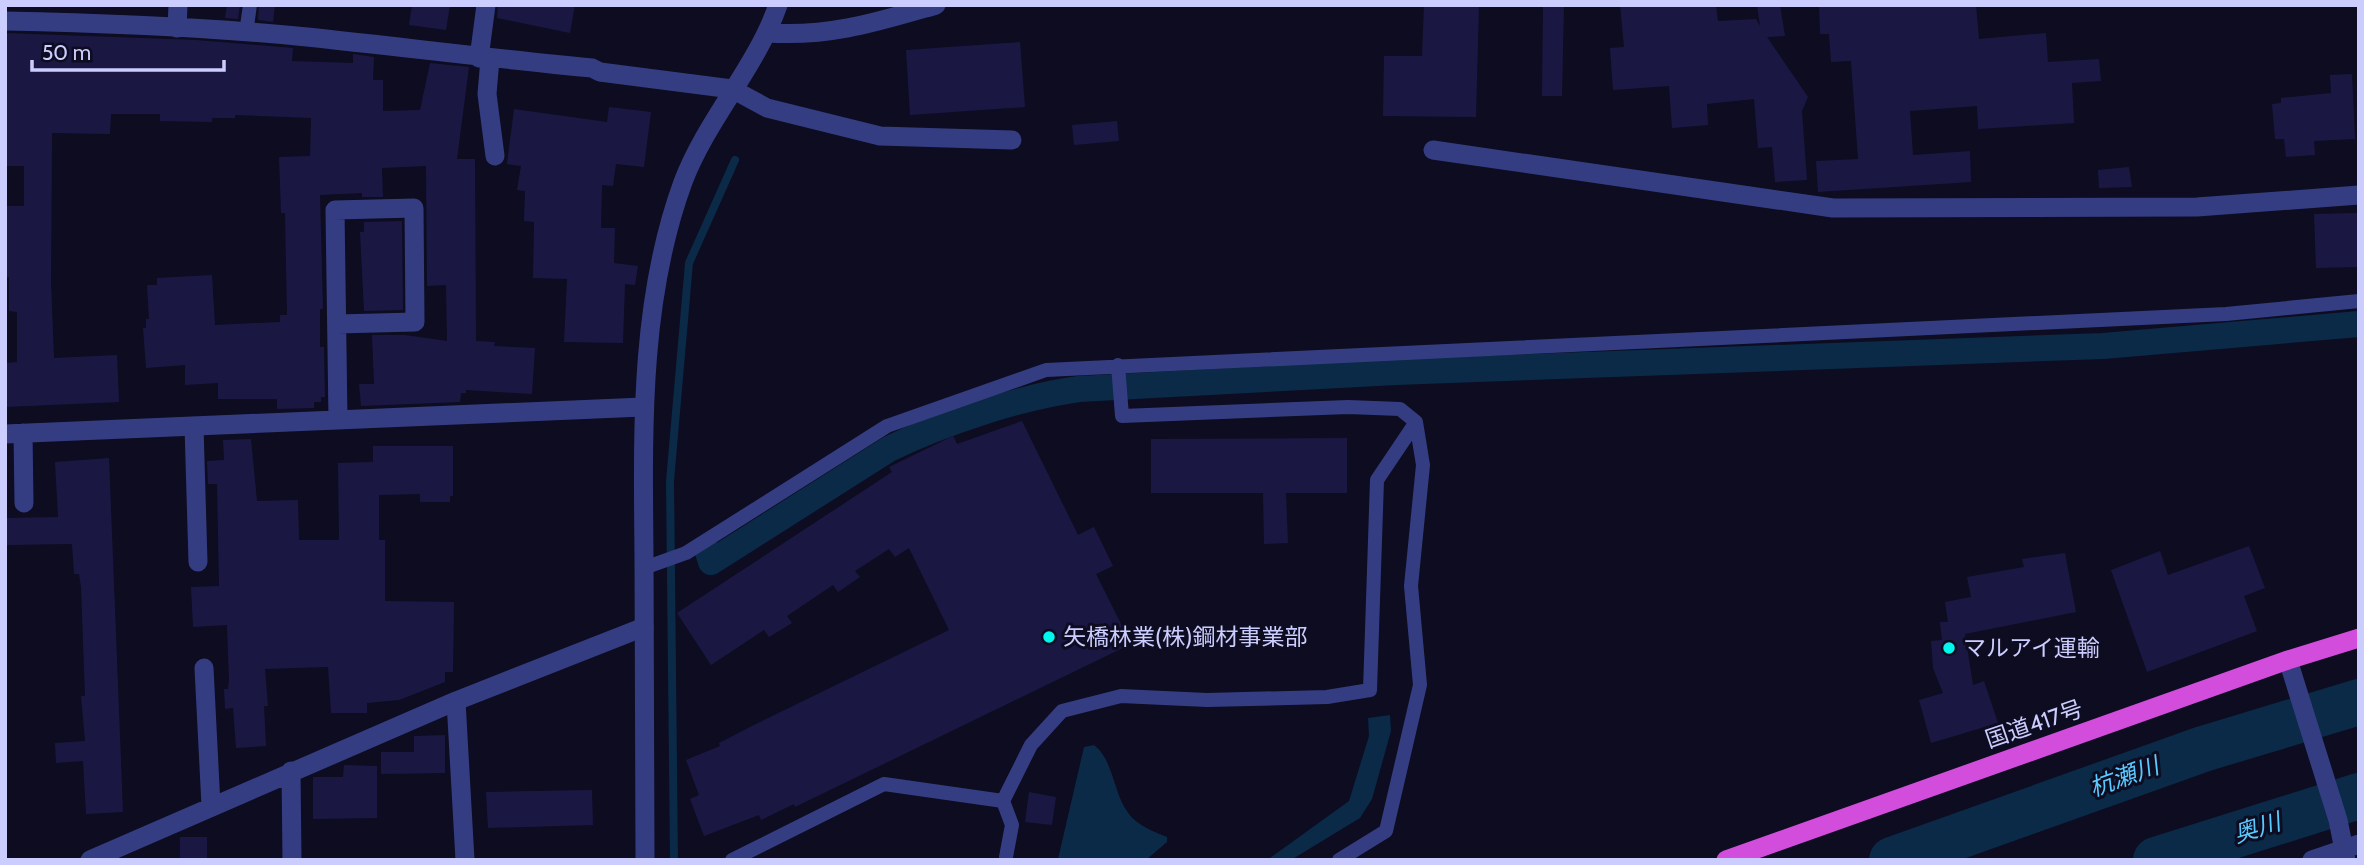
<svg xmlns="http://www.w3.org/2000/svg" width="2364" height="865" font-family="Cabin,'Noto Sans JP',sans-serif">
<rect width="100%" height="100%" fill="#0d0c21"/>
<path fill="#0a2a47" d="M 1390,715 L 1391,731 L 1372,799 L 1360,818 L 1291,860 L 1272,860 L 1270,858 L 1349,801 L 1369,736 L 1368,718 Z
M 1094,745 C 1114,760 1113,794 1129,814 C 1137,825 1154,832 1167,837 L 1167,842 L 1146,860 L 1058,859 L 1084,747 Z"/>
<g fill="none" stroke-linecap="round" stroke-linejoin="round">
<path stroke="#0a2a47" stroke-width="8" d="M 674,860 L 670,481 L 689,263 L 735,160"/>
<path stroke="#0a2a47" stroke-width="26" d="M 708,552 L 711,562 L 889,449 C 942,423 1020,397 1079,389 L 1396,372 L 2103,346 L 2359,324"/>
<path stroke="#0a2a47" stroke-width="46" d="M 1892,860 L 2203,749 L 2359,702
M 2156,860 L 2359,796"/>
</g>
<path fill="#1a1843" d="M 227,5 L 240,5 L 238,19 L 225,18 Z
M 259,5 L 275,5 L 273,22 L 258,20 Z
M 412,5 L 450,5 L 446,30 L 409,25 Z
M 498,5 L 575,5 L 570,33 L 497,18 Z
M 1424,5 L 1479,5 L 1476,117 L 1383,116 L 1384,56 L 1422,56 Z
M 1543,5 L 1564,5 L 1562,96 L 1542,96 Z
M 1620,5 L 1716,5 L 1718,21 L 1756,19 L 1760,26 L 1757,5 L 1780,5 L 1785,36 L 1767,37 L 1808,97 L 1802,111 L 1807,180 L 1775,182 L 1772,147 L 1758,148 L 1754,99 L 1707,104 L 1708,125 L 1672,128 L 1669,86 L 1613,90 L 1610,48 L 1624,47 Z
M 1819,5 L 1976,5 L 1979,39 L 2046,33 L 2048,62 L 2099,59 L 2101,81 L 2072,83 L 2074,123 L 1978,129 L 1977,106 L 1910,111 L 1913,155 L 1970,151 L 1971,182 L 1818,192 L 1816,161 L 1858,159 L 1851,61 L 1831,62 L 1829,34 L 1820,34 Z
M 6,33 L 196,40 L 293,48 L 292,61 L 353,63 L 353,54 L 374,57 L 373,80 L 383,80 L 383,111 L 420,110 L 430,63 L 469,67 L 457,159 L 475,159 L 476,341 L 495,342 L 494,346 L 535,348 L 532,394 L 466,390 L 466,393 L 461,393 L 460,402 L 361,406 L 359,384 L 374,384 L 372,335 L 405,335 L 447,341 L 446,285 L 427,286 L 426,166 L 382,168 L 383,197 L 362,197 L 362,193 L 320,195 L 323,309 L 320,309 L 320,347 L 324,347 L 325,397 L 321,397 L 321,402 L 314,402 L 314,408 L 277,409 L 277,399 L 218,399 L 218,383 L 185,385 L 185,365 L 146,368 L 143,328 L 146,328 L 146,319 L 149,319 L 147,285 L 157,285 L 157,278 L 212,275 L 215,325 L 280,322 L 280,315 L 287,315 L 285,213 L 281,213 L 279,157 L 310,156 L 311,118 L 235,115 L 235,118 L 212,118 L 212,122 L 160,121 L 160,114 L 111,114 L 110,134 L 52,133 L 51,283 L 54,358 L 117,355 L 119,402 L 5,407 L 5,363 L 17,362 L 17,312 L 9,311 L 9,277 L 5,277 L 5,206 L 24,206 L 24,166 L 5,166 Z
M 1020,42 L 1025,107 L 910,115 L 906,50 Z
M 2352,74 L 2355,139 L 2314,141 L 2315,155 L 2286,157 L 2284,139 L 2275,139 L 2272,104 L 2281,103 L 2281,98 L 2331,93 L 2330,75 Z
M 609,107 L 651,112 L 644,167 L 616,164 L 613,186 L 602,185 L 601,228 L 615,228 L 614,263 L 638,266 L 635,285 L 625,284 L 623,343 L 564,342 L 567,279 L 533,278 L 534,222 L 524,221 L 525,191 L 517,190 L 521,166 L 507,164 L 514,109 L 607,122 Z
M 1117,121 L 1119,141 L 1074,145 L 1072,125 Z
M 2129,167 L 2132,187 L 2099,188 L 2098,170 Z
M 2357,213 L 2359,267 L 2316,268 L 2314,214 Z
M 402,221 L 403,310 L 364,311 L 360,232 L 364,232 L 364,222 Z
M 1022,421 L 1078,535 L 1094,527 L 1113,566 L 1096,574 L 1131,644 L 795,807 L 794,804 L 761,820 L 759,815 L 704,836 L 690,799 L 699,795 L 686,760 L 720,746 L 719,743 L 754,725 L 949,630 L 909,548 L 895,557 L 889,549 L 855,571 L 860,577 L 838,592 L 833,585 L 787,616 L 792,623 L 769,637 L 764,630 L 711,665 L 677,613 L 892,472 L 889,467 L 953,436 L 957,444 Z
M 1347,438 L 1347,493 L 1286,493 L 1288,543 L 1264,544 L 1263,493 L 1151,493 L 1151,439 Z
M 251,439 L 257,501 L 298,500 L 299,540 L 339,540 L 338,463 L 373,462 L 373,446 L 453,446 L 453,496 L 450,496 L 450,502 L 420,502 L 420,494 L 379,495 L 379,540 L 385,540 L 385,601 L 454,602 L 453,672 L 445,672 L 445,682 L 399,700 L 367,703 L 367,713 L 331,713 L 328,667 L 265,669 L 268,706 L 264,706 L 266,746 L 236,748 L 233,708 L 225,709 L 224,689 L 228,689 L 229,680 L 227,625 L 193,627 L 191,587 L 219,586 L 217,484 L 208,484 L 207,461 L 224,460 L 223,440 Z
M 109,458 L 123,812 L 86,814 L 83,761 L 56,763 L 55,743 L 85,741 L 81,696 L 85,696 L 81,587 L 79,574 L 74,574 L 72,544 L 5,545 L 5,518 L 58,517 L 55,462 Z
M 2249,546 L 2265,588 L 2244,596 L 2257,631 L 2147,672 L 2111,570 L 2160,551 L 2168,575 Z
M 2065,553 L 2076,612 L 1965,634 L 1973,685 L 1984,681 L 1998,723 L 1931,743 L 1919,700 L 1943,693 L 1933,668 L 1931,641 L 1942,640 L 1940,622 L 1948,622 L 1945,602 L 1971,597 L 1967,577 L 2024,567 L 2022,559 Z
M 445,735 L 445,773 L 381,774 L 381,752 L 414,752 L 414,736 Z
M 344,765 L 377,766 L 377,818 L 313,819 L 313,777 L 343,777 Z
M 592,790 L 593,825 L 488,828 L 486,792 Z
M 1029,792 L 1056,797 L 1052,825 L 1025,822 Z
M 180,837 L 207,837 L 207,860 L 180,860 Z"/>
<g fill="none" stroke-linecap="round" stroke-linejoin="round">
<path stroke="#353d82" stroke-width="14" d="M 246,33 L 250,5
M 644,568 L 686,553 L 887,426 L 1046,370 L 2226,314 L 2359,301
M 1003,801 L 1031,745 L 1062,711 L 1121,696 L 1207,700 L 1327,697 L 1370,690 L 1377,480 L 1416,422 L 1400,409 L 1348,407 L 1122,416 L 1118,365
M 732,860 L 884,784 L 1003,801 L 1012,825 L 1006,857
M 1339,860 L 1386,831 L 1420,685 L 1411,586 L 1423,465 L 1416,422"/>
<path stroke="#353d82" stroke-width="19" d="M 5,21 C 106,23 207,27 307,37 C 402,47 497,59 592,68 L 600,72 L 732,89 L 767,108 L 880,136 L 1012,140
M 177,28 L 178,5
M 768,33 C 831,37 877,22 936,5
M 479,58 L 486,5
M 490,59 L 487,94 L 495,156
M 1433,150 L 1833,208 L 2197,207 L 2359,195
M 337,324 L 415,322 L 414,208 L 335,210 L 338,420
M 194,426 L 198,562
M 23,433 L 24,503
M 5,434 L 643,407
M 2288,660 L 2338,820 L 2346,860
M 204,668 L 211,806
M 456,701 L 465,860
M 291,771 L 292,860
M 90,860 L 456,701 L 644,627
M 2312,860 L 2359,844"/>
<path stroke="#353d82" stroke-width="19" d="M 645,860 C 645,759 644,659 644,558 C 643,433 639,302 683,182 C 707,119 756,68 778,5"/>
<path stroke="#d34ddc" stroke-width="19" d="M 1726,860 L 2288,660 L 2359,638"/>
</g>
<g fill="#00f7ee" stroke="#0d0c21" stroke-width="2.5">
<circle cx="1049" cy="637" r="7"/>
<circle cx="1949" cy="648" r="7"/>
</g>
<g text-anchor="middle" stroke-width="6" stroke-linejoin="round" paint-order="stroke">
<g font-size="23" fill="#cccdff" stroke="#0d0c21" text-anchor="start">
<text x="1063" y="645">矢橋林業(株)鋼材事業部</text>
<text x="1963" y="656">マルアイ運輸</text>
</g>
<g font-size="23" fill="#cccdff" stroke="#0d0c21">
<text transform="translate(2034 724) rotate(-19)" y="8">国道417号</text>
</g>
<g font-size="24" font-style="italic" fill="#5ac9ff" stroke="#0d0c21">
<text transform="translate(2124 777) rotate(-20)" y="8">杭瀬川</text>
<text transform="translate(2257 828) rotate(-17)" y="8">奥川</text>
</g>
</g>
<rect width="2364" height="865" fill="none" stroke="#cccdff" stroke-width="14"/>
<path d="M32 60v10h192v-10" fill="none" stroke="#cccdff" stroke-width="3.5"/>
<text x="42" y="60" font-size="21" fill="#cccdff" stroke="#0d0c21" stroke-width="5" paint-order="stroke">50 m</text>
</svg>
